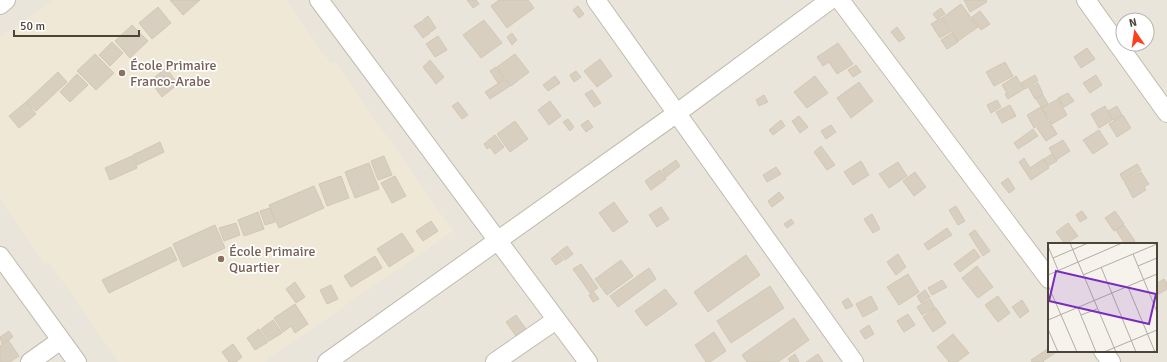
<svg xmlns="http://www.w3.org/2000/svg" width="1167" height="362" font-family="Signika,sans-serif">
<rect width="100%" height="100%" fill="#f6f3ec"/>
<path fill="#eae5da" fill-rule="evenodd" d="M 0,0 L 1167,0 L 1167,362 L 0,362 ZM 1123,20 L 1147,20 L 1147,44 L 1123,44 ZM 1049,244 L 1156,244 L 1156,351 L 1049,351 Z"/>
<path fill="#efe8d6" d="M 54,0 L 286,0 L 331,64 L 335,62 L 453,231 L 264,362 L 119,362 L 49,262 L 45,264 L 0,199 L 0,37 Z"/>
<path fill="#d8cfc1" stroke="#d3c7b4" d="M 170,0 L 200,0 L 183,15 Z
M 467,0 L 476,0 L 479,4 L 473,8 Z
M 499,0 L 528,0 L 534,8 L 507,28 L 491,6 Z
M 964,0 L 986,0 L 987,2 L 970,12 Z
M 961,4 L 978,27 L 958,41 L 942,18 Z
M 578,6 L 584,14 L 579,18 L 573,10 Z
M 158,7 L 171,23 L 152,39 L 139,23 Z
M 941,8 L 945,14 L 937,19 L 933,14 Z
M 980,11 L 990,24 L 981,30 L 972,17 Z
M 428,16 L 436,28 L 431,32 L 423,20 Z
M 941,18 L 950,32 L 940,38 L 931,24 Z
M 484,20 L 502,43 L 481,58 L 463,35 Z
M 422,21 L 430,33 L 423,38 L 414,26 Z
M 132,25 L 148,41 L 130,58 L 115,41 Z
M 897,27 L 905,38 L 899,42 L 891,32 Z
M 512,33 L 517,40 L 512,45 L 507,37 Z
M 952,33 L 958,42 L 947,49 L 941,40 Z
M 438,36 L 447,50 L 435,57 L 426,44 Z
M 112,42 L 123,53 L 110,66 L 99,55 Z
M 838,43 L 853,64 L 837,74 L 829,62 L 823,66 L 817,57 Z
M 1087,48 L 1095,59 L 1081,68 L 1074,57 Z
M 95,54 L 114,73 L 96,90 L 77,71 Z
M 515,54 L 529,72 L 511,86 L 497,67 Z
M 600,59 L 612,76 L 597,87 L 584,71 Z
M 430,60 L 444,77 L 436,84 L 423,67 Z
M 1005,62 L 1013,76 L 994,86 L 986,72 Z
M 856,65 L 861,72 L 853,77 L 848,70 Z
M 496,67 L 504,78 L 498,83 L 490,71 Z
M 166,68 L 178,84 L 162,97 L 150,81 Z
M 576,71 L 581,77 L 574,82 L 570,75 Z
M 58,72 L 67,82 L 36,111 L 26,102 Z
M 77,74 L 88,85 L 70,102 L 60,92 Z
M 1035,75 L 1038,81 L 1025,89 L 1021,83 Z
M 1096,75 L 1102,85 L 1090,93 L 1083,83 Z
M 555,76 L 560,83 L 548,91 L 543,85 Z
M 815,76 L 828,93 L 807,108 L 794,92 Z
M 1016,76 L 1024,89 L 1008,99 L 1005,94 L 1007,93 L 1002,85 Z
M 505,79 L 510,86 L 490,99 L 485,92 Z
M 859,82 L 873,101 L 851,118 L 837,98 Z
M 1038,83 L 1043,94 L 1035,99 L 1029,88 Z
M 592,90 L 601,103 L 594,107 L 585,94 Z
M 1068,93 L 1074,101 L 1064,107 L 1058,98 Z
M 764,95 L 768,102 L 759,106 L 756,100 Z
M 1043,95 L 1048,104 L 1042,108 L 1036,99 Z
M 1058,99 L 1067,115 L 1052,124 L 1042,108 Z
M 997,100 L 1001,107 L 991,113 L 987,105 Z
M 550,101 L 561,116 L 549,125 L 538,110 Z
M 26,102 L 36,114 L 19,128 L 9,116 Z
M 458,102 L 468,115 L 462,119 L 452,106 Z
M 1010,105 L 1016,116 L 1002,123 L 996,112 Z
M 1105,106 L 1112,120 L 1099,128 L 1091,114 Z
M 1117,106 L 1122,115 L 1113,120 L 1108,111 Z
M 1041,107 L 1048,120 L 1034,128 L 1027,115 Z
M 1123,115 L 1131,128 L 1117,137 L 1109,124 Z
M 799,116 L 808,127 L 800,133 L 792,121 Z
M 568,119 L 574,127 L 570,131 L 563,122 Z
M 588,120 L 593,127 L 586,132 L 581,125 Z
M 781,120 L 785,126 L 773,135 L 769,130 Z
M 515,121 L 528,139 L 510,152 L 497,134 Z
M 1049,121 L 1057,134 L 1046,141 L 1037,128 Z
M 831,125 L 836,132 L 826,139 L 821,131 Z
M 1033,129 L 1038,136 L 1018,149 L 1014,143 Z
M 1099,130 L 1108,144 L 1093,154 L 1083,140 Z
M 495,135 L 504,147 L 495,154 L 490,147 L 487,149 L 484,144 Z
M 1063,140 L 1070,151 L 1056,160 L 1049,148 Z
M 160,142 L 164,152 L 137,165 L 133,155 Z
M 821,146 L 835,165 L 827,170 L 814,152 Z
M 1052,154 L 1057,161 L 1048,166 L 1044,159 Z
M 132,156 L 137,168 L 110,180 L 105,168 Z
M 384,156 L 392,175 L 378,180 L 371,161 Z
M 1024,158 L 1030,168 L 1043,159 L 1049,168 L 1031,180 L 1019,162 Z
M 676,160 L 680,166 L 666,177 L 662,170 Z
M 861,161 L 869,175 L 853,185 L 844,172 Z
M 898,162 L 907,176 L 889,188 L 879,174 Z
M 369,163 L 379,189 L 355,198 L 345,172 Z
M 1137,164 L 1141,170 L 1123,180 L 1120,174 Z
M 776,167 L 781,174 L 767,182 L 763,175 Z
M 660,170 L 666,179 L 651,190 L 645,181 Z
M 915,172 L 926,187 L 914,196 L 903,181 Z
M 1141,172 L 1149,184 L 1144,187 L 1146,190 L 1133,198 L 1124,181 Z
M 341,176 L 349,198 L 327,206 L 319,184 Z
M 395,176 L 406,196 L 392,203 L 381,183 Z
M 1008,178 L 1015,189 L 1009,193 L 1001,183 Z
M 314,186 L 324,208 L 279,228 L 269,205 Z
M 779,192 L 784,198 L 772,207 L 768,201 Z
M 614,202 L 628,222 L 613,232 L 599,213 Z
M 956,206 L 965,221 L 958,225 L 949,210 Z
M 661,207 L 669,219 L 657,227 L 649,215 Z
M 270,208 L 275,222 L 265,225 L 260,211 Z
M 1082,211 L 1087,218 L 1080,222 L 1076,215 Z
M 1115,211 L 1124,224 L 1114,231 L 1105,218 Z
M 258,212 L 264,229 L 244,236 L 238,220 Z
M 872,214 L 880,229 L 873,233 L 864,219 Z
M 791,219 L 794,223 L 787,228 L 784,224 Z
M 431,221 L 438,231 L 423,241 L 416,231 Z
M 236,223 L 240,235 L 224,241 L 219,228 Z
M 1068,223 L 1078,236 L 1065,244 L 1056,232 Z
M 215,225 L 225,248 L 183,267 L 173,244 Z
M 1124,225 L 1135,241 L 1130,244 L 1125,244 L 1116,230 Z
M 947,228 L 952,235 L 928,250 L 924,244 Z
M 975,230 L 990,251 L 983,256 L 969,234 Z
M 402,233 L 414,251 L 389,267 L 377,249 Z
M 567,246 L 573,254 L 565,260 L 559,252 Z
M 171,247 L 177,260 L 109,293 L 102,280 Z
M 974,249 L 980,257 L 960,272 L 954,264 Z
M 558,253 L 563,260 L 556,265 L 551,259 Z
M 898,254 L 906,267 L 896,275 L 887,262 Z
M 746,255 L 760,275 L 708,312 L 694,292 Z
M 375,256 L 382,268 L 351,287 L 344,276 Z
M 621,260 L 633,276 L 607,295 L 595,279 Z
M 581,264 L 598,288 L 590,293 L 573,269 Z
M 977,266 L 993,287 L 978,298 L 962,278 Z
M 649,268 L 656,279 L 618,307 L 610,296 Z
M 908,274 L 919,292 L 899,305 L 887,287 Z
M 1164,279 L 1167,283 L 1167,289 L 1157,295 L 1156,284 Z
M 942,280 L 947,287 L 932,295 L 928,288 Z
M 295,282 L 305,297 L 296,303 L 286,289 Z
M 331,285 L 338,299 L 327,304 L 320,290 Z
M 770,286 L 784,308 L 731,343 L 717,321 Z
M 665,289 L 677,304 L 646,326 L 635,311 Z
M 925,290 L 930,297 L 921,303 L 917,296 Z
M 594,292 L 599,299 L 593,302 L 589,295 Z
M 871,296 L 878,309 L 863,317 L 856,304 Z
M 998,296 L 1010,313 L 998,322 L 985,305 Z
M 848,298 L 853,306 L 846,309 L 842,302 Z
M 930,299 L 935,308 L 922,315 L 917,307 Z
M 1022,300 L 1029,311 L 1020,318 L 1012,307 Z
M 295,304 L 308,324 L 295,333 L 291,326 L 283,332 L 274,318 Z
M 936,308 L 946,323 L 933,332 L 923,317 Z
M 908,314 L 915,325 L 904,332 L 897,321 Z
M 516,315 L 526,329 L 516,336 L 506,322 Z
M 794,318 L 809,340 L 778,362 L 747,362 L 742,355 Z
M 273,320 L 282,333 L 269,341 L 261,329 Z
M 869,325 L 874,334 L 865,339 L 860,331 Z
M 259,329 L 268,342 L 255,350 L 247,338 Z
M 9,331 L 13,337 L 2,344 L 0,337 Z
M 714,332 L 726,351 L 710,362 L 706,362 L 695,345 Z
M 953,334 L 969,353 L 957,362 L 949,362 L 937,347 Z
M 8,340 L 19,356 L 10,362 L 0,362 L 0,346 Z
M 233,344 L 242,357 L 236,362 L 229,362 L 222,352 Z
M 1049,348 L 1049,351 L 1053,351 L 1055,353 L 1043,361 L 1044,362 L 1032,362 L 1031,360 Z
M 795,354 L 799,362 L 790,362 L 788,359 Z
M 818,354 L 823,362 L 806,362 Z"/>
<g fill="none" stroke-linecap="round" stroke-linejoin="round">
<g stroke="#c2bbae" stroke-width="20">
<path id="minor" d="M 319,0 L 588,362
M 596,0 L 854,362
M 840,0 L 1049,279
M 1086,0 L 1167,113
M 0,5 L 6,0
M 0,256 L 77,362
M 1103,351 L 1111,362
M 30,362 L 61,340
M 327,362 L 677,113 L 830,0
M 495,362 L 556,320"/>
</g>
<use href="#minor" stroke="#fff" stroke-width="18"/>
</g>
<g fill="#8d6e63" stroke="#fff" stroke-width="1.5">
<circle cx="122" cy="73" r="4"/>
<circle cx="221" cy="259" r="4"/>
</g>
<g text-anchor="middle" stroke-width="3.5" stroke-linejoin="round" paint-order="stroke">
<g font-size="14" fill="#785e54" stroke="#fff" text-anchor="start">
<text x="130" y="70">École Primaire<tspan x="130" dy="16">Franco-Arabe</tspan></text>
<text x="229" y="256">École Primaire<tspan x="229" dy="16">Quartier</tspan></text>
</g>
</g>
<g transform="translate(1048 243)">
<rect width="109" height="109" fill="#f6f3ec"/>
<path fill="none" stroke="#b2ada4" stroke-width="1" d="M 22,0 L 68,109M 0,3 L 10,27M 85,11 L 109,1M 5,15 L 40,0M 90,23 L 109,15M 53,24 L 88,109M 0,32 L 74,0M 35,32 L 85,11 L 109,69M 0,42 L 29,109M 80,44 L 107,109M 30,65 L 48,109M 33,72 L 49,66M 0,77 L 109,31M 0,86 L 10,109M 56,109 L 109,87"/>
<path fill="#7b2cbf" fill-opacity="0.15" stroke="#7b2cbf" stroke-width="2" d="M 8,28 L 108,51 L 101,81 L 1,58 Z"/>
<rect width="109" height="109" fill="none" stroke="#4b4439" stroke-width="2"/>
</g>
<g transform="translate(1135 32) rotate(347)"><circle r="19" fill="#ffffff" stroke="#b7b4b0"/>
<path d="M0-3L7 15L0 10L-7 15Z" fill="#fc3f1d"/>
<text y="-6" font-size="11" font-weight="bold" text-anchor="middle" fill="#4b4439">N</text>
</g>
<path d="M14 30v6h125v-6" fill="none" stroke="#4b4439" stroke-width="2"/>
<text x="20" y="30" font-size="12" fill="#4b4439" stroke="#ffffff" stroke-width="3" paint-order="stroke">50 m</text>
</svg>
